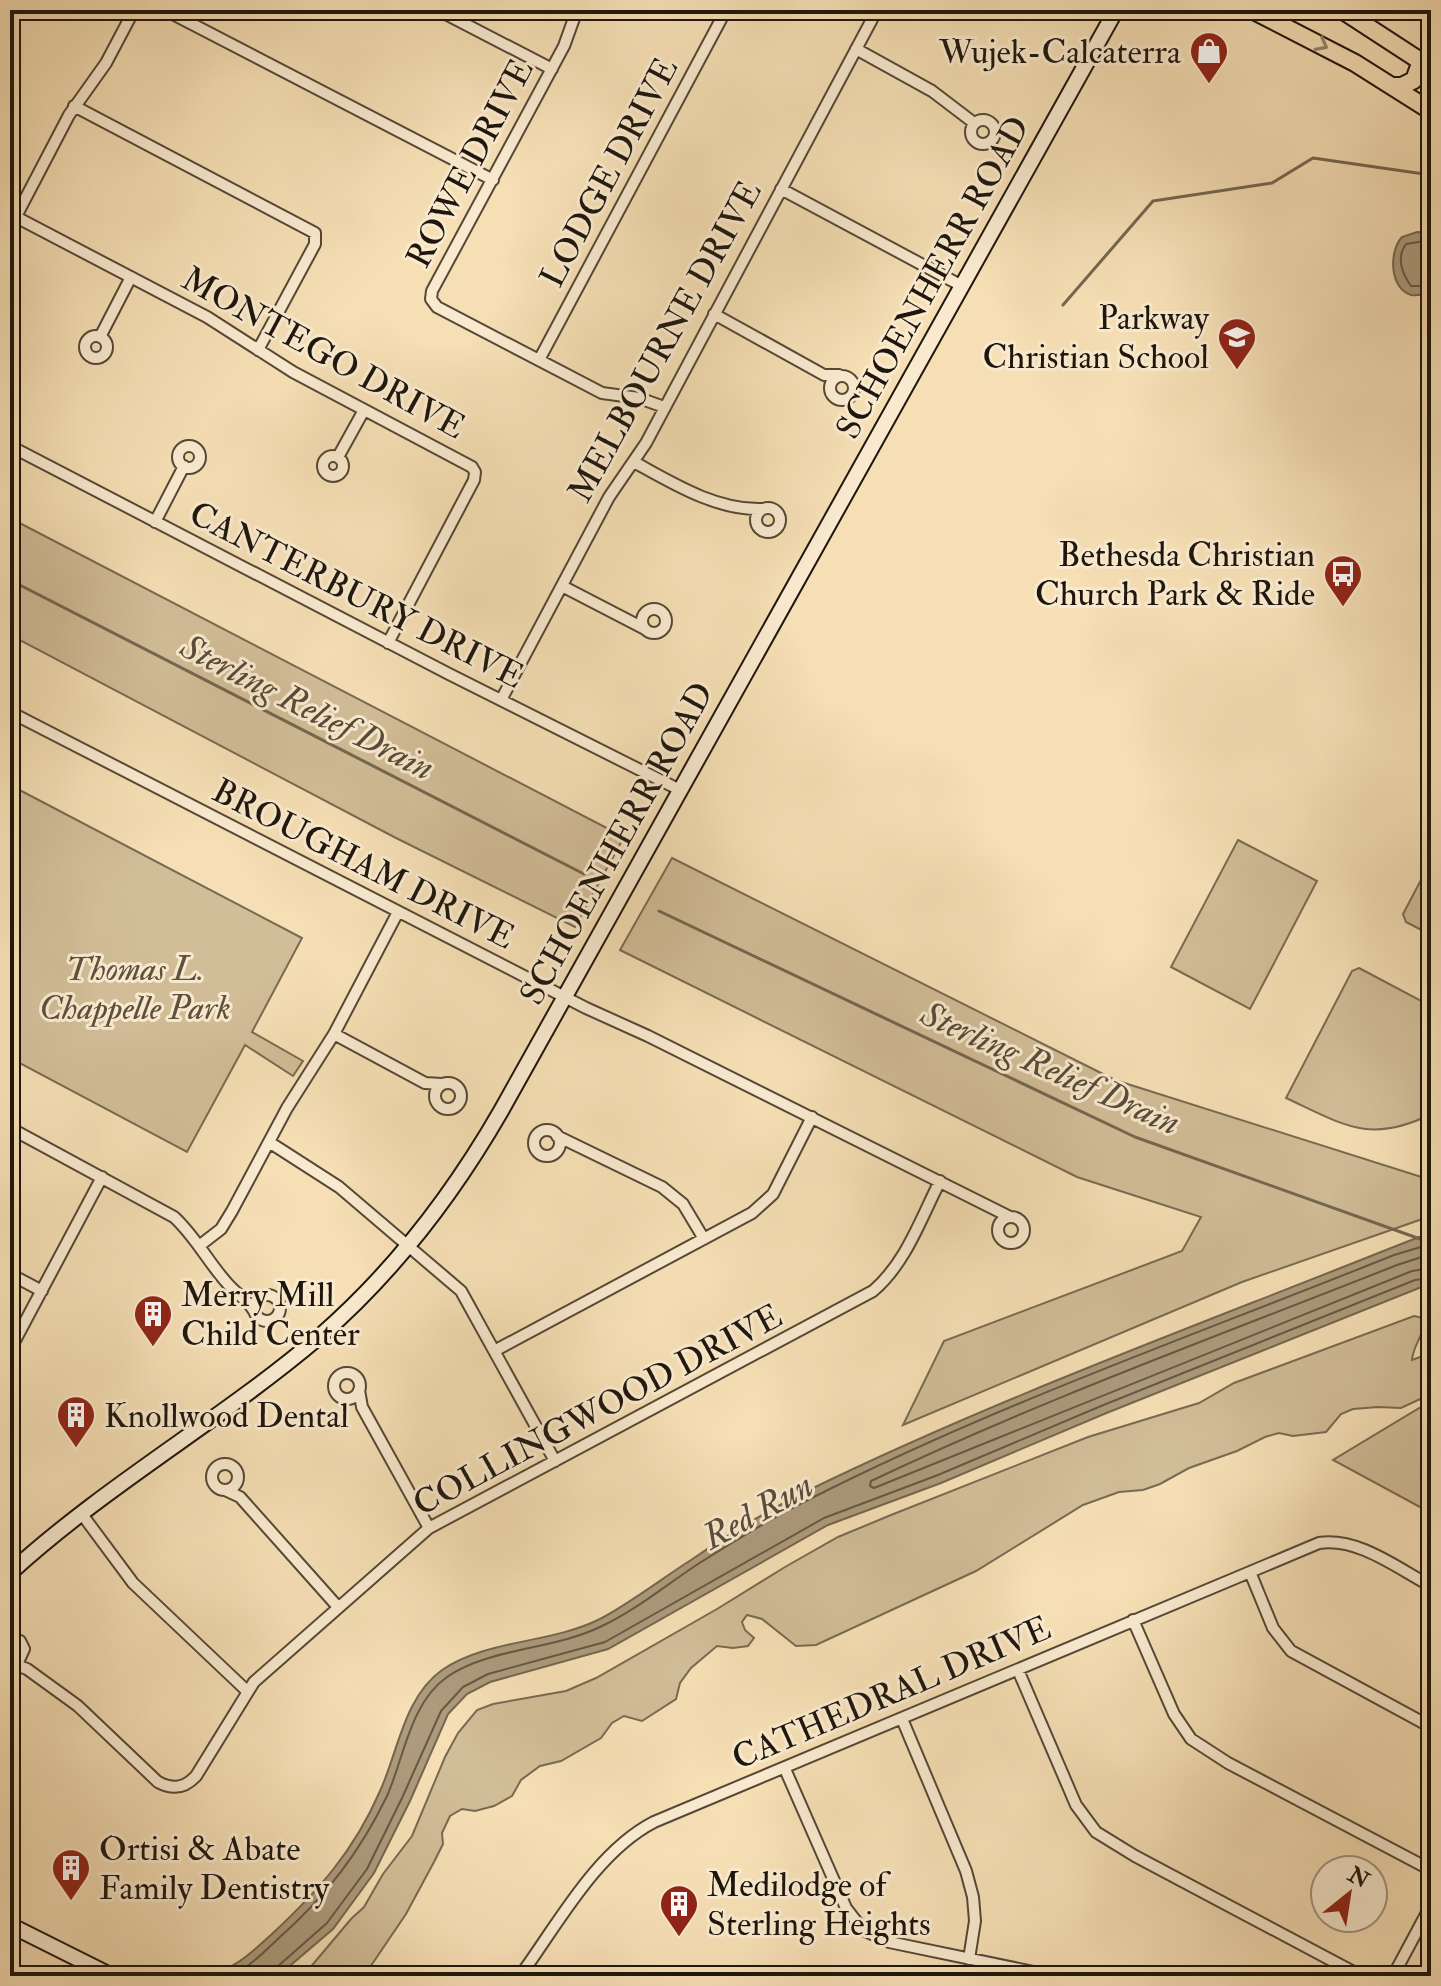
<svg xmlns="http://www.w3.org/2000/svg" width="1441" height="1986" font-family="'IM FELL Double Pica',serif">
<rect width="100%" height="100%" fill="#f6dfb5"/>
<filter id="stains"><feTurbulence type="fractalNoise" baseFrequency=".0025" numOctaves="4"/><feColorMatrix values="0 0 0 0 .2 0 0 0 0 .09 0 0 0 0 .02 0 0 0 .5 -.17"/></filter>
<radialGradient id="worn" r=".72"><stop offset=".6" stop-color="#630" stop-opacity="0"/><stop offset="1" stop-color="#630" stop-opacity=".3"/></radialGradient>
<path fill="#d1bd98" stroke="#786a52" stroke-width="2" d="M 10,518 L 624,837 L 575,927 L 396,838 L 10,635 Z
M 10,785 L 302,938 L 252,1032 L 303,1061 L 293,1076 L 245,1045 L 187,1152 L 10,1058 Z
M 1238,840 L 1317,881 L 1250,1009 L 1171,967 Z
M 672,858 L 1115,1080 L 1431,1180 L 1431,1216 L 1242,1282 L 903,1425 L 944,1341 L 1182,1251 L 1201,1217 L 1077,1177 L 620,950 Z
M 1431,861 L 1431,935 L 1406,922 L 1403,914 Z
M 1359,968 L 1431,1006 L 1431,1114 C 1370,1145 1342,1124 1286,1098 L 1352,971 Z
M 1414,1316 L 1423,1318 C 1426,1334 1413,1344 1412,1360 L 1431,1353 L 1431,1394 L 1401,1408 L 1378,1407 L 1353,1409 L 1341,1414 L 1326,1432 L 1293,1436 L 1279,1433 L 1265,1437 L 1237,1451 L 1189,1468 L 1160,1484 L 1143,1490 L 1119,1492 L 1083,1505 L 976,1571 L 816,1645 L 796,1646 L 762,1619 L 747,1615 L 742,1622 L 745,1630 L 754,1638 L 748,1646 L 733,1648 L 717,1646 L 691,1668 L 680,1683 L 676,1699 L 642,1721 L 624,1716 L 612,1723 L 601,1738 L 561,1761 L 540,1766 L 521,1780 L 512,1796 L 494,1806 L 475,1811 L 462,1809 L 450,1816 L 442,1833 L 443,1844 L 434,1862 L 406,1914 L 364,1976 L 303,1976 L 351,1919 L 364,1907 L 383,1874 L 412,1836 L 445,1757 L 458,1733 L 477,1710 L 493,1704 L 566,1691 L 596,1678 L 717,1609 L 785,1567 L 838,1537 L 891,1515 L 1088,1437 L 1199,1403 L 1234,1383 Z
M 1431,1403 L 1431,1513 L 1333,1460 L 1426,1404 Z"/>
<path fill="#ad9b7c" stroke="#74664f" stroke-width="2" d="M 1417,232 L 1431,233 L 1431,294 C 1425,294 1417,296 1411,295 C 1389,288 1389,251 1402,237 Z
M 1431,1236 L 1431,1286 L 1419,1288 L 1104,1414 L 941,1483 L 828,1525 L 608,1649 L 490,1682 L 467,1694 L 448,1714 L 410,1801 L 374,1873 L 333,1929 L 278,1976 L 206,1976 C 234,1970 251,1953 272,1934 C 319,1890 354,1851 380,1791 C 398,1752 404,1697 442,1670 C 488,1639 550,1644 600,1619 C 632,1602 661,1579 691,1560 C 729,1534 768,1510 809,1490 C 998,1398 1196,1326 1391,1248 L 1419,1237 Z"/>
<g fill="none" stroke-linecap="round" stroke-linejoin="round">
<path stroke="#665844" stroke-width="2" d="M 1431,240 L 1406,244 C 1396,257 1402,274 1411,286 L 1431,286
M 1431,1254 L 1397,1265 C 1221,1335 1043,1399 871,1481 L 870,1486 L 874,1488 L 1412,1271 L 1431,1268
M 230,1976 C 250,1967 264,1952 280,1937 C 326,1896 360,1852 387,1796 C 404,1758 410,1703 447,1677 C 488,1648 554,1650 602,1626 C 636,1610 666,1585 698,1564 C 734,1541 770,1519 808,1500 C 997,1404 1198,1334 1394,1255 L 1431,1244
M 273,1976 L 277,1967 L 327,1923 L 367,1869 L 402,1798 L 441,1711 L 463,1687 L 488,1674 L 605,1642 L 824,1518 L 938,1475 L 1101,1406 L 1415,1280 L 1431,1278"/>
<path stroke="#74664f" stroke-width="3" d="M 1063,305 L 1153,201 L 1272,183 L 1313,158 L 1424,174 L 1431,172
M 10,580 L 584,874
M 659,911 L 1135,1137 L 1423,1240"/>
<g stroke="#544836" stroke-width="14">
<path id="street" d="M 165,10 L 493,180
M 438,10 L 552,69
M 577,10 L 564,46 L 432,291 L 431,299 L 437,307 L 602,393 L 639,398 L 664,407
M 1424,10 L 1431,18
M 856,49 L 932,91 L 974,123
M 74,106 L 315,233 L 315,244 L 258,350
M971 132a12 12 0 1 1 24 0a12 12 0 1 1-24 0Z
M 781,189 L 962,286
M 16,217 L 207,317 L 293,372 L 472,467 L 475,472 L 474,480 L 388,643
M 10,228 L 69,115 L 106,63 L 134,10
M 714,314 L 824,375 L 839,375
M85 347a11 11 0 1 1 22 0a11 11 0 1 1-22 0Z
M 100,337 L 131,277
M 539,360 L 726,10
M830 388a12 12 0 1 1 24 0a12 12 0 1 1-24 0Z
M 10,446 L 449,674 L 680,790
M178 457a11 11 0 1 1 22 0a11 11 0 1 1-22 0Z
M323 466a10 10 0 1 1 20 0a10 10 0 1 1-20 0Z
M 338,457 L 364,410
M 634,462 C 672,483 717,511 763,509
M756 520a12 12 0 1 1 24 0a12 12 0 1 1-24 0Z
M 155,522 L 184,466
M 562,586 L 645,629
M642 621a12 12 0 1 1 24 0a12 12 0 1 1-24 0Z
M 501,700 L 609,497 L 646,443 L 877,10
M 10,712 L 586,1008 L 648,1036 L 1010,1217
M 334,1034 L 425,1083 L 442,1084
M435 1096a13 13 0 1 1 26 0a13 13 0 1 1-26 0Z
M 10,1128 L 174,1217 C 195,1236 208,1262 227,1283 C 236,1294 247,1299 254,1311
M534 1143a13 13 0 1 1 26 0a13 13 0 1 1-26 0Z
M 557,1136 L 662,1187 L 683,1204 L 704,1239
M 269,1142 L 339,1187 L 461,1291 L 555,1461
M998 1230a13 13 0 1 1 26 0a13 13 0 1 1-26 0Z
M 199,1246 L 221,1229 L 232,1211 L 287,1108 L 334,1034 L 398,912
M 10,1274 L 42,1291
M254 1308a13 13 0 1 1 26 0a13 13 0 1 1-26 0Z
M 10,1350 L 102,1177
M 496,1350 L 752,1213 L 773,1194 L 812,1117
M334 1386a13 13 0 1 1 26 0a13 13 0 1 1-26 0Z
M 359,1390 L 362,1407 L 429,1528
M212 1477a13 13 0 1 1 26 0a13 13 0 1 1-26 0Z
M 225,1490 L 240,1497 L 338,1607
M 81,1513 L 133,1583 L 247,1691
M 1250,1572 L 1273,1628 L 1291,1651 L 1431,1727
M 1133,1620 L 1174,1714 L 1191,1739 L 1228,1763 L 1431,1870
M 10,1637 L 20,1641 L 24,1649 L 19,1660 L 10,1663
M 11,1663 L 27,1669 L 78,1706 L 158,1782 C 173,1790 185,1788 196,1776 L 254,1682 L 429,1528 L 873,1291 C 906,1263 921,1218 940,1181
M 1018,1670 L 1076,1805 L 1096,1832 L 1135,1856 L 1361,1976
M 902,1719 L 966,1871 L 973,1897 L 975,1921 L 969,1959
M 785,1769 L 846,1908 L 863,1930 L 889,1942 L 1053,1976
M 520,1976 C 558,1924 596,1852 654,1822 L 1319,1543 C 1358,1537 1397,1568 1431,1586
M 1393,1976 L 1431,1905"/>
</g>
<g stroke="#1e160c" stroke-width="18">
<path id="secondary" d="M 10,1573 C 106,1485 220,1421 319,1337 C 394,1272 452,1196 501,1111 L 1116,10
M 10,1925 L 112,1976"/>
</g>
<g stroke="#1e160c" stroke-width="20">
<path id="primary" d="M 1252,10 L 1355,63 L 1431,111
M 1342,10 L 1431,68
M 1394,86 L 1402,86 L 1414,80 L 1421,61"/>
</g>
<use href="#street" stroke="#f9eacf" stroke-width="10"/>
<use href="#secondary" stroke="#f9eacf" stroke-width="14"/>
<use href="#primary" stroke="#f6dfb5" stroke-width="16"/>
</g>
<defs><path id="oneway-chevron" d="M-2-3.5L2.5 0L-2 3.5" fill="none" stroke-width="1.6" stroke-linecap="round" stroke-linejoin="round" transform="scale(2)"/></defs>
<use stroke="#958569" href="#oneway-chevron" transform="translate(1322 45) rotate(28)"/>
<defs>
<g id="shop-pin" transform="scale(2)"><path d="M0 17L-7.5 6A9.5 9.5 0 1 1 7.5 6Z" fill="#8f2418" stroke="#f9eacf"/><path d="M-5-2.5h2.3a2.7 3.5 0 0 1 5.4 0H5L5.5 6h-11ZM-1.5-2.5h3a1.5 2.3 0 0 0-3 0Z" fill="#fff"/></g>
<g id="school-pin" transform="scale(2)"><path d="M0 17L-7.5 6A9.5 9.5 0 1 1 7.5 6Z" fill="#8f2418" stroke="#f9eacf"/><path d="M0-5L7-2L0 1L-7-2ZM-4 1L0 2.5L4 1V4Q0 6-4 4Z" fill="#fff"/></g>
<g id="bus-pin" transform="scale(2)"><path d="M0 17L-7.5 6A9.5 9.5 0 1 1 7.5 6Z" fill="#8f2418" stroke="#f9eacf"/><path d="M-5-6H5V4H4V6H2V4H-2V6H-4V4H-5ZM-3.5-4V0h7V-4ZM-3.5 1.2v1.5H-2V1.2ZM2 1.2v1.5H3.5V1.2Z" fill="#fff"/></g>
<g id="building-pin" transform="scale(2)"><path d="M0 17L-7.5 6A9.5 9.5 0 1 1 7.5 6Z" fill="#8f2418" stroke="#f9eacf"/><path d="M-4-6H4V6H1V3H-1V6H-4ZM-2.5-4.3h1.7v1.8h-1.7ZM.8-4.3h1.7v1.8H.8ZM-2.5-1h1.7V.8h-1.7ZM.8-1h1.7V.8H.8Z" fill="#fff"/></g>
</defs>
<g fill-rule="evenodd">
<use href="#shop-pin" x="1209" y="51"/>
<use href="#school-pin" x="1237" y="337"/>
<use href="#bus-pin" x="1343" y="574"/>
<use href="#building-pin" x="153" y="1314"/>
<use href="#building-pin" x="76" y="1415"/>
<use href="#building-pin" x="71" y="1868"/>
<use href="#building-pin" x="679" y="1904"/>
</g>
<g text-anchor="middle" stroke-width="6" stroke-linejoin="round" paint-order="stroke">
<g font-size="34" fill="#1e160c" stroke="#f9eacf" text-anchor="start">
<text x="1181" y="63" text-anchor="end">Wujek-Calcaterra</text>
<text x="1209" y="329" text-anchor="end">Parkway<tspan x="1209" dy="39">Christian School</tspan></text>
<text x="1315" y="566" text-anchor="end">Bethesda Christian<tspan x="1315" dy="39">Church Park &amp; Ride</tspan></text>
<text x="181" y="1306">Merry Mill<tspan x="181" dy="39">Child Center</tspan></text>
<text x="104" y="1427">Knollwood Dental</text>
<text x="99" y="1860">Ortisi &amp; Abate<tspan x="99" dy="39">Family Dentistry</tspan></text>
<text x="707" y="1896">Medilodge of<tspan x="707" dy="39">Sterling Heights</tspan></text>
</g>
<g font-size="34" fill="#1e160c" stroke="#f9eacf">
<text transform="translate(469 163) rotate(-62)" y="12">ROWE DRIVE</text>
<text transform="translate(608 172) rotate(-62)" y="12">LODGE DRIVE</text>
<text transform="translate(932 277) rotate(-61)" y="12">SCHOENHERR ROAD</text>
<text transform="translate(664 341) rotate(-61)" y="12">MELBOURNE DRIVE</text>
<text transform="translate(324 352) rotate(29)" y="12">MONTEGO DRIVE</text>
<text transform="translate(357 594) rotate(27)" y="12">CANTERBURY DRIVE</text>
<text transform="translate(616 843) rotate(-61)" y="12">SCHOENHERR ROAD</text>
<text transform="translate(364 863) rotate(27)" y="12">BROUGHAM DRIVE</text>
<text transform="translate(597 1409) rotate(-28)" y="12">COLLINGWOOD DRIVE</text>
<text transform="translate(891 1692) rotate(-23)" y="12">CATHEDRAL DRIVE</text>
</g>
<g font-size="34" font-style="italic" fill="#5d503d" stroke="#f9eacf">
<text x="135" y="980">Thomas L.<tspan x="135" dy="39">Chappelle Park</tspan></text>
</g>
<g font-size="36" font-style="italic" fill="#574b39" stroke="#f9eacf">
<text transform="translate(308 706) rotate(27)" y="13">Sterling Relief Drain</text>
<text transform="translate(1051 1067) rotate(24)" y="13">Sterling Relief Drain</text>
<text transform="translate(757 1510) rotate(-29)" y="13">Red Run</text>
</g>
</g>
<rect width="1441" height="1986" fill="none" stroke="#f6dfb5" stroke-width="40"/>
<rect x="12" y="12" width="1417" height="1962" fill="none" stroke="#1e160c" stroke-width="4"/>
<rect x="20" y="20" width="1401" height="1946" fill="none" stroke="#1e160c" stroke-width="2"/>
<g transform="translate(1349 1894) rotate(30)"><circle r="38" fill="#f9eacf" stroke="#a19581" stroke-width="2"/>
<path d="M0-6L14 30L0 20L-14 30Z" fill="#8f2418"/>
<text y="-12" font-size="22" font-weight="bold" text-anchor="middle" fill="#1e160c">N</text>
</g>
<rect width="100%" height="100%" filter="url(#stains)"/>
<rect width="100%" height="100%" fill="url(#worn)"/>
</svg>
